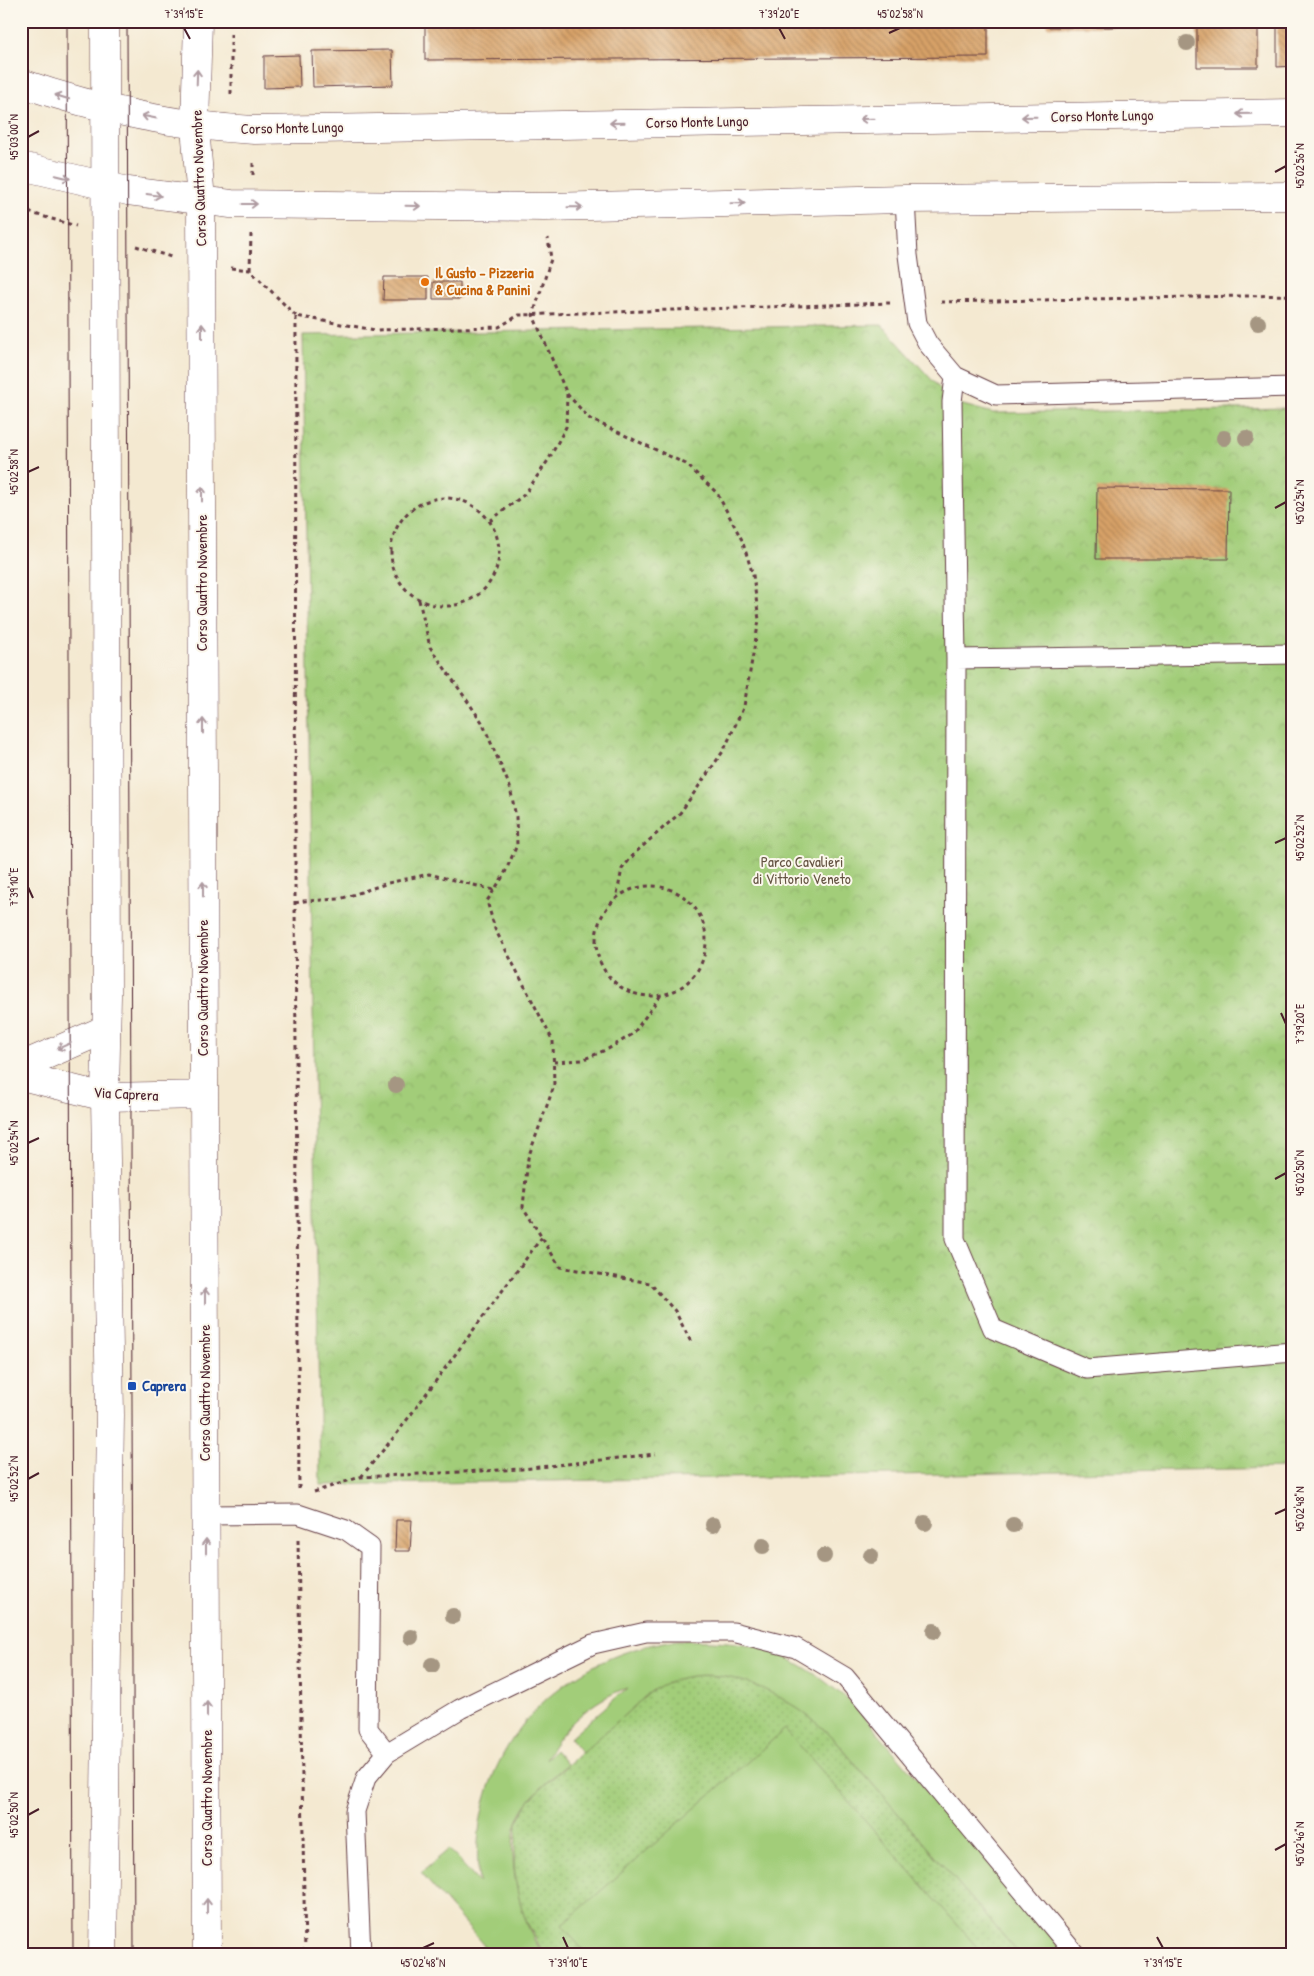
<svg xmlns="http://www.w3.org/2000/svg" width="1314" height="1976" font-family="'Patrick Hand',sans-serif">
<defs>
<pattern id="grass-dots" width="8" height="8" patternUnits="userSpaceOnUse" patternTransform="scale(1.25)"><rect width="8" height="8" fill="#a2cd79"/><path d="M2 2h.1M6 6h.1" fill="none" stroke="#8db069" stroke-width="1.8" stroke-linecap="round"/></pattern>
<pattern id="park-crowns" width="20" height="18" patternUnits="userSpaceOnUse" patternTransform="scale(1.25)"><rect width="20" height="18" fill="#a2cd79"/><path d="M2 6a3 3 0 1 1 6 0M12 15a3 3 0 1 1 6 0" fill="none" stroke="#8db069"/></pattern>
<pattern id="building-back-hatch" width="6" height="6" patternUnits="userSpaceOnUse" patternTransform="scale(1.25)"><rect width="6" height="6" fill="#d7a167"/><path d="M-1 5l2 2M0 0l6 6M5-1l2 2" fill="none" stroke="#b08355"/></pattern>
</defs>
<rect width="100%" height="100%" fill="#fbf7ec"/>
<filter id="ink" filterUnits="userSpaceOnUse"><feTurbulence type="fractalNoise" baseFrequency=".02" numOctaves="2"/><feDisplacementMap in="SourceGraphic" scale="10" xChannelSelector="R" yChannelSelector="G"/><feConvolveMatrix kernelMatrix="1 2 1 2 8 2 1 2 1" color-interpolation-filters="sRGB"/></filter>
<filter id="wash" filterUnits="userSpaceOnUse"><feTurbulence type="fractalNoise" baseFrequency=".0096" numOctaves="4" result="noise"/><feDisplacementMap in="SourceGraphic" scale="20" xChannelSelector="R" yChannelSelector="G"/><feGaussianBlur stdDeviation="1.12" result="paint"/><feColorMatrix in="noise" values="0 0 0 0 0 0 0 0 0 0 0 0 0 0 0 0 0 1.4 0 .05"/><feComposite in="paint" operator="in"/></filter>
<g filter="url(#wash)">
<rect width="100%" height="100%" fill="#f4e9d1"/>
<path fill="url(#grass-dots)" stroke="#767652" d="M 684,1675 C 698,1675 713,1675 727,1677 C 767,1684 805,1710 833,1738 L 1020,1955 L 544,1955 L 522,1913 L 517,1890 L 514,1865 L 517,1823 L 528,1802 L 540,1789 L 649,1693 L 661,1684 Z"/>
<path fill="url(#park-crowns)" stroke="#767652" d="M 882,325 L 952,402 L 993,413 L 1293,408 L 1293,1468 L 320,1485 L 303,335 Z"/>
<path fill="#a2cd79" stroke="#767652" d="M 677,1640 C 705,1641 738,1640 765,1649 C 799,1660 826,1681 853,1704 L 1067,1955 L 1020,1955 L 833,1738 C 788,1693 709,1650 649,1693 L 582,1753 L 570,1738 L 627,1688 C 594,1699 561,1727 546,1759 L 555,1750 L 567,1764 C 549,1781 526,1797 517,1822 C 505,1856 521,1927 544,1955 L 492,1955 L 421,1873 L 449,1849 L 479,1883 C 465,1757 553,1656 677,1640 Z
M 785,1729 L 984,1955 L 587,1955 L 562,1925 Z"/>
<g id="blocks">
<path fill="url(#building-back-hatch)" d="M 425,21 L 988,21 L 988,57 L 425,60 Z
M 1047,21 L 1143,21 L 1142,27 L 1047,27 Z
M 1197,21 L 1258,21 L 1258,67 L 1197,67 Z
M 1277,21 L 1293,21 L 1293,66 L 1277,67 Z
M 392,50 L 393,85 L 313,87 L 312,51 Z
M 299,55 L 300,87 L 264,88 L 264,56 Z
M 384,277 L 428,277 L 428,300 L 383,300 Z
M 433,282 L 460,282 L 460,299 L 433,299 Z
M 1097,488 L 1229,489 L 1228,559 L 1096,559 Z
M 396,1520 L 412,1520 L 410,1551 L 395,1551 Z"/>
</g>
</g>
<g filter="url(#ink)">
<use href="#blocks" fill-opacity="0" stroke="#643d44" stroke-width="1"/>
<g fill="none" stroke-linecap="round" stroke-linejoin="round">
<g stroke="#643d44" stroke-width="21">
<path id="lane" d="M 905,199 L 908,255 L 917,323 L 928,344 L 955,376 L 996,395 L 1293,387
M 955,376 L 952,402 L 956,659 L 955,1239 L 993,1329 L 1087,1369 L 1293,1352
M 956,659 L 1293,654
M 206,1515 L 298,1514 L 346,1530 L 370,1547 L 368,1729 L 387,1753
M 361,1955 L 355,1811 L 366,1778 L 387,1753 L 460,1709 L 593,1644 L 646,1632 L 733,1632 L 796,1648 L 845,1677 L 1076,1955"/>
</g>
<g stroke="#643d44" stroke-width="29">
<path id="street" d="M 198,21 L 195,126 L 201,201 L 207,1955
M 21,1066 L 106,1029
M 21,1076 L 105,1097 L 204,1095"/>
</g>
<g stroke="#643d44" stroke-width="29">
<path id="secondary" d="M 21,83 C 97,109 175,126 254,130 L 1293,113
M 21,166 L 128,191 L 231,204 L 545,207 L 905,199 L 1293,196
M 103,1955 L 110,1415 L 105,1097 L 107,996 L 105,21"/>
</g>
<path stroke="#643d44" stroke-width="3" stroke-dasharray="4 4" stroke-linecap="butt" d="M 231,34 L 231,98
M 253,175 L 253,161
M 21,210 L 76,226
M 136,246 L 171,257
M 231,268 L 250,270 L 296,316
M 250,270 L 251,234
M 941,302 L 1293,295
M 567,394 L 590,419 L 686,464 L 717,493 L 742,540 L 753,575 L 759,620 L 744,706 L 724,750 L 680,813 L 635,853 L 622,869 L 616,899
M391 552a54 54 0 1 1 108 0a54 54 0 1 1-108 0Z
M 490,521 L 525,494 L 549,459 L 566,427 L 567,394 L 533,315 L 551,259 L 548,238
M 419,600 L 430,647 L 482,722 L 510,787 L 516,817 L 517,845 L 504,875 L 487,901 L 495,929 L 553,1041 L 554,1086 L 528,1158 L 523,1207 L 560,1267 L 650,1283 L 675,1311 L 692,1344
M596 941a55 55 0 1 1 110 0a55 55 0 1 1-110 0Z
M 295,903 L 304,901 L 340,899 L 388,883 L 429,874 L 494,890
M 554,1062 L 582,1060 L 608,1049 L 633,1034 L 661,995
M 361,1477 L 398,1432 L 542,1237
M 299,1489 L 295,903 L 296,316 L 375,330 L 499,327 L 519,315 L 890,303
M 314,1492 L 360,1477 L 522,1469 L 655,1454
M 298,1540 L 305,1955"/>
<use href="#lane" stroke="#fff" stroke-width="19"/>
<use href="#street" stroke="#fff" stroke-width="28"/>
<use href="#secondary" stroke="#fff" stroke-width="28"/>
<path stroke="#4a1f2b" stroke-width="1" d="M 67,21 L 73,1955
M 127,21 L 134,1955"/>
</g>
<g fill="#a59682">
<circle cx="1187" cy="43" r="8"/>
<circle cx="1258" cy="323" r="8"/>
<circle cx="1224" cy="438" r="8"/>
<circle cx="1246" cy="438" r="8"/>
<circle cx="396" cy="1085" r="8"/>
<circle cx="925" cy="1523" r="8"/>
<circle cx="713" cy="1525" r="8"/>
<circle cx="1013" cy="1525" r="8"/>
<circle cx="763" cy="1546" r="8"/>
<circle cx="824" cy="1556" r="8"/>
<circle cx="871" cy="1556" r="8"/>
<circle cx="453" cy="1616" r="8"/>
<circle cx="934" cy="1631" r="8"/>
<circle cx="411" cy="1637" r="8"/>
<circle cx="432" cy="1665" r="8"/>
</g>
<defs><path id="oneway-shaft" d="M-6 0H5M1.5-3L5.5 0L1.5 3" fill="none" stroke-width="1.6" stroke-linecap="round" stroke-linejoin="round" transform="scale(1.25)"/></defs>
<g stroke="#ae9aa0">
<use href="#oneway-shaft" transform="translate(197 77) rotate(-88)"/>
<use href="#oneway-shaft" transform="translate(62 97) rotate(-163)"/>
<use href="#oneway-shaft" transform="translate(1244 114) rotate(179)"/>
<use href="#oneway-shaft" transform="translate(149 117) rotate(-169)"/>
<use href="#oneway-shaft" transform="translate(1029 117) rotate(179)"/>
<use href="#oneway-shaft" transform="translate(867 119) rotate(179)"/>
<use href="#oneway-shaft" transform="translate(617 123) rotate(179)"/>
<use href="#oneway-shaft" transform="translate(63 177) rotate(14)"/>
<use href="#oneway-shaft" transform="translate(154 195) rotate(8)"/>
<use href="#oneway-shaft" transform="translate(738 203) rotate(-1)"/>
<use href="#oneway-shaft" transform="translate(250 204)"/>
<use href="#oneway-shaft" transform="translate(413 206) rotate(1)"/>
<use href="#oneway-shaft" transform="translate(575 207) rotate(-1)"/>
<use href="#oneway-shaft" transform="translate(202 331) rotate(-90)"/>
<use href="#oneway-shaft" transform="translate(202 494) rotate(-90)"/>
<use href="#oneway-shaft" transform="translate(203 726) rotate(-90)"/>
<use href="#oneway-shaft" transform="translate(203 889) rotate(-90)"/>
<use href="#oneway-shaft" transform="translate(64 1046) rotate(156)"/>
<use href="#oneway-shaft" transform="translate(205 1296) rotate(-90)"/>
<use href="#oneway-shaft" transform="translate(206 1546) rotate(-90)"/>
<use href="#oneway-shaft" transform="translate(207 1709) rotate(-90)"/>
<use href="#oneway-shaft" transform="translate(207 1906) rotate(-90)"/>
</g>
</g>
<path fill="none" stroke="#4a1f2b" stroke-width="2" d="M 184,28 L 190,39M 779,28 L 785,39M 889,33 L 900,28M 28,137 L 39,131M 1275,172 L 1286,166M 28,472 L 39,467M 1275,508 L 1286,502M 1275,843 L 1286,838M 28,887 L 33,898M 1281,1013 L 1286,1024M 28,1143 L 39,1138M 1275,1179 L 1286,1173M 28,1479 L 39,1473M 1275,1514 L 1286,1509M 28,1815 L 39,1809M 1275,1850 L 1286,1844M 563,1937 L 568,1948M 1157,1937 L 1163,1948M 423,1948 L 434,1943"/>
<circle fill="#e8710a" stroke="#fbf7ec" stroke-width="2" cx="425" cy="282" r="5"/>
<rect fill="#1a4fb4" stroke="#fbf7ec" stroke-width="2" x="127" y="1381" width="10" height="10" rx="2.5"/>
<g text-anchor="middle" stroke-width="4" stroke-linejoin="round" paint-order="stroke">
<g font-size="15" fill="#4a1f2b" stroke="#fbf7ec">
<text transform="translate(1102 116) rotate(-1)" y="5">Corso Monte Lungo</text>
<text transform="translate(697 122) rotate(-1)" y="5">Corso Monte Lungo</text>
<text transform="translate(292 128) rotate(-1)" y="5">Corso Monte Lungo</text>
<text transform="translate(199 178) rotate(-92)" y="5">Corso Quattro Novembre</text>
<text transform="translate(202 583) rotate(-90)" y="5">Corso Quattro Novembre</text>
<text transform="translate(203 988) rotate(-90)" y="5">Corso Quattro Novembre</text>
<text transform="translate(126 1094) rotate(3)" y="5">Via Caprera</text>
<text transform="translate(205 1393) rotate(-90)" y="5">Corso Quattro Novembre</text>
<text transform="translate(207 1798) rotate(-90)" y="5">Corso Quattro Novembre</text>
</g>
<g font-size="15" font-weight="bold" fill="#c56008" stroke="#fbf7ec" text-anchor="start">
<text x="435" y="278">Il Gusto - Pizzeria<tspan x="435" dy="17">&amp; Cucina &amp; Panini</tspan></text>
</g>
<g font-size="15" fill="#645342" stroke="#fbf7ec">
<text x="802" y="867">Parco Cavalieri<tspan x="802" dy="17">di Vittorio Veneto</tspan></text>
</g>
<g font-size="15" font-weight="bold" fill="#164399" stroke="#fbf7ec" text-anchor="start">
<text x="142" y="1391">Caprera</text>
</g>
</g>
<rect width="1314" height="1976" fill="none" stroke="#fbf7ec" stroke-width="55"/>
<rect x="28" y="28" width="1258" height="1920" fill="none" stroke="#4a1f2b" stroke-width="2"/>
<g font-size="12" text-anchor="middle" fill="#4a1f2b">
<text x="184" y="18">7°39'15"E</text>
<text x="779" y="18">7°39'20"E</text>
<text x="900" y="18">45°02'58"N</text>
<text transform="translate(14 137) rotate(-90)" y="4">45°03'00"N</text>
<text transform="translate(1300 166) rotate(-90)" y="4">45°02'56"N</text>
<text transform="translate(14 472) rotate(-90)" y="4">45°02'58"N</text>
<text transform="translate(1300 502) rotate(-90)" y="4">45°02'54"N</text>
<text transform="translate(1300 838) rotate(-90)" y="4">45°02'52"N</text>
<text transform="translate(14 887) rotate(-90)" y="4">7°39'10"E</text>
<text transform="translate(1300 1024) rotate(-90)" y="4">7°39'20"E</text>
<text transform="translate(14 1143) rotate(-90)" y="4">45°02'54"N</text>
<text transform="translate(1300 1173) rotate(-90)" y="4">45°02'50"N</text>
<text transform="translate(14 1479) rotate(-90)" y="4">45°02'52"N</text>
<text transform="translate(1300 1509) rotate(-90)" y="4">45°02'48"N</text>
<text transform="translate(14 1815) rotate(-90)" y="4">45°02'50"N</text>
<text transform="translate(1300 1844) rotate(-90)" y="4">45°02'46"N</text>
<text x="423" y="1967">45°02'48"N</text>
<text x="568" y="1967">7°39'10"E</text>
<text x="1163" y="1967">7°39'15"E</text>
</g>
</svg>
